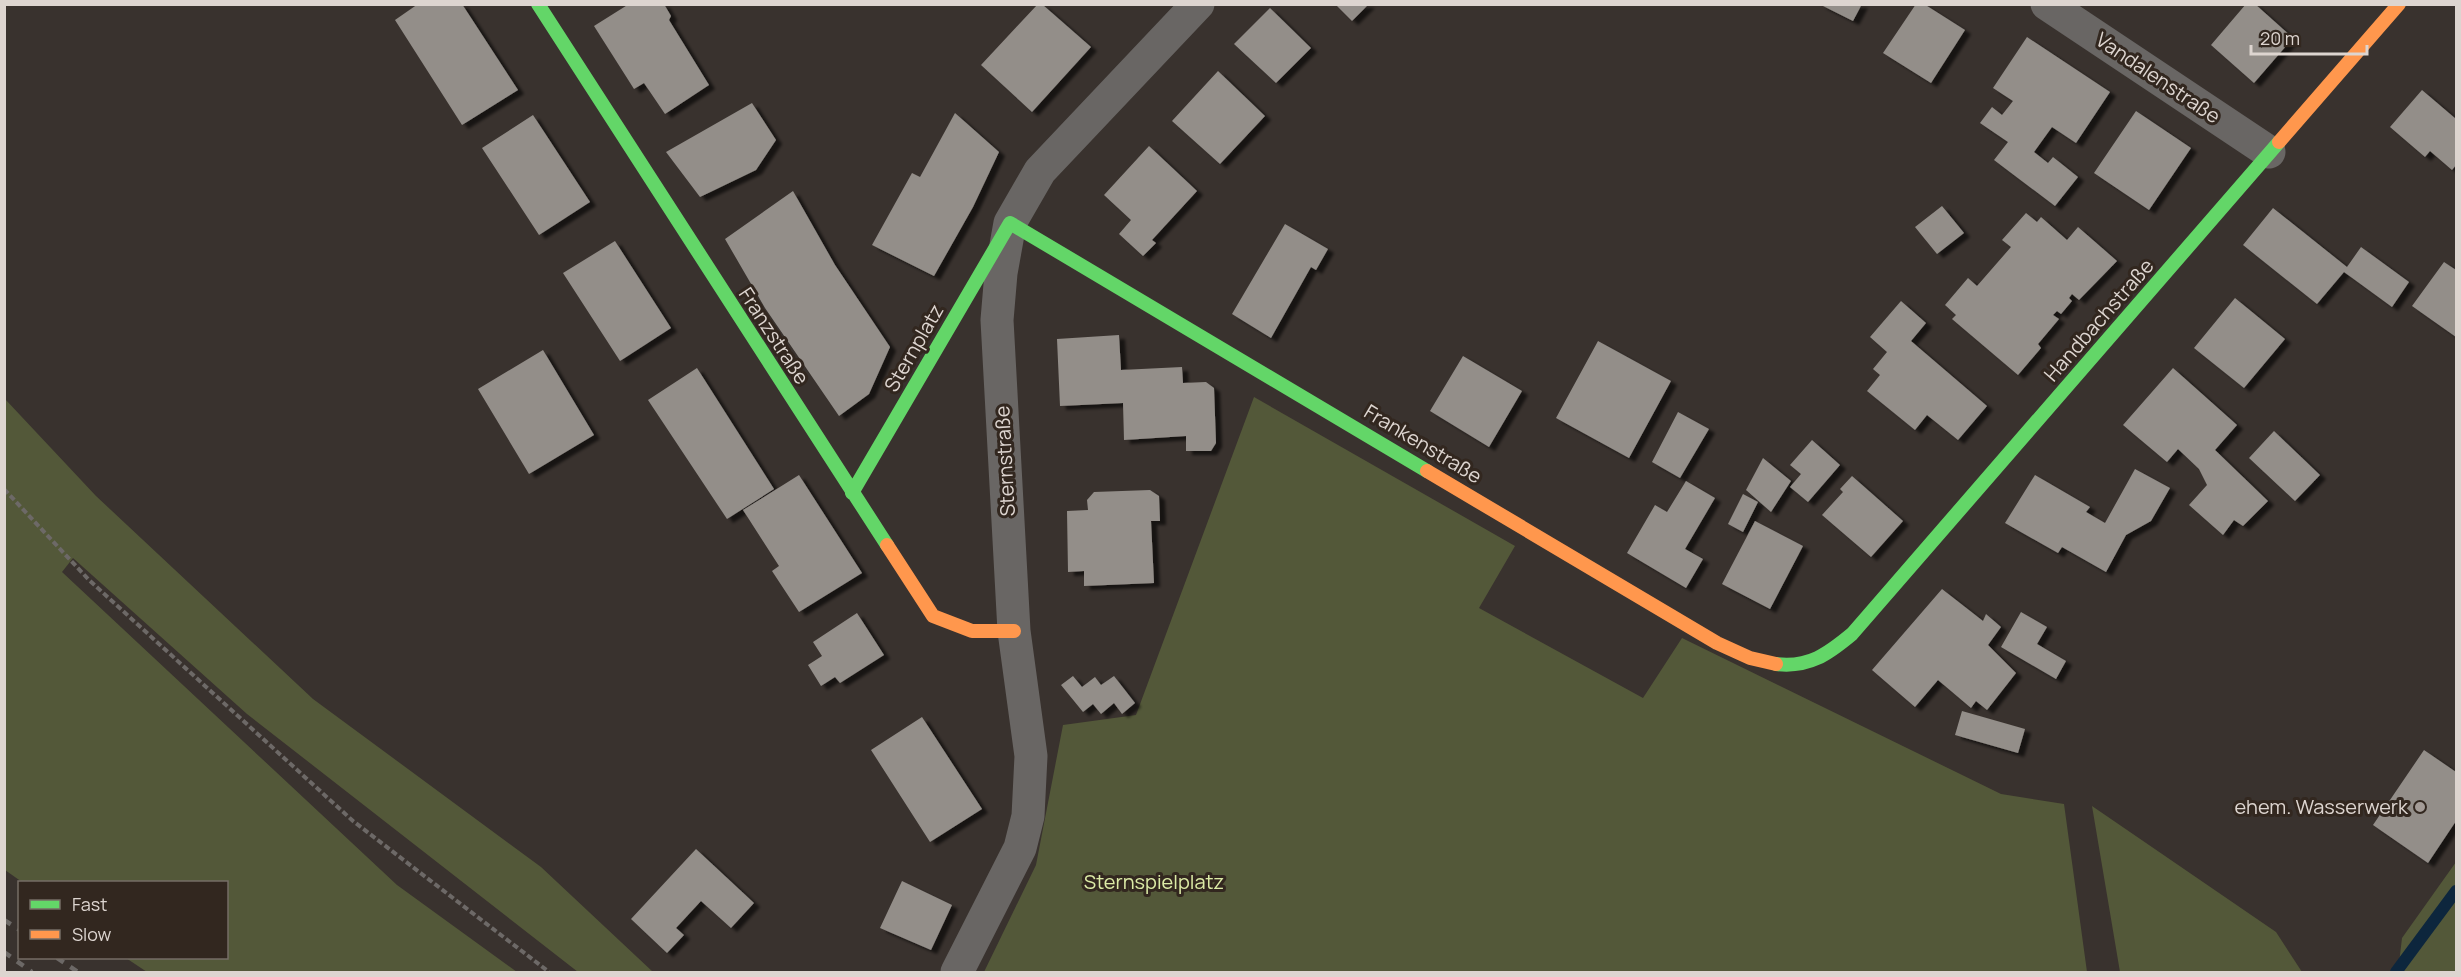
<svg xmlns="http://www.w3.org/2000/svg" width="2461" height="977" font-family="Manrope,sans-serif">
<defs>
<filter id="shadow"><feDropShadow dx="6" dy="4" stdDeviation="1.5" flood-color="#0009"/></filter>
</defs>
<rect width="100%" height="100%" fill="#39322e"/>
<path fill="#535839" d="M 1254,397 L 1515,546 L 1479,608 L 1643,698 L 1682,638 L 2001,794 L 2064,804 L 2087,972 L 984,972 L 1036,865 L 1063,725 L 1136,715 Z
M 5,399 L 96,496 L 313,699 L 541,867 L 653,972 L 578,972 L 247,714 L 73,558 L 62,572 L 397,885 L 517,972 L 147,972 L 126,958 L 226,958 L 226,882 L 22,882 L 5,870 Z
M 2092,806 L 2276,932 L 2302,972 L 2120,972 Z
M 2456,862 L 2456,972 L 2398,972 L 2402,938 Z"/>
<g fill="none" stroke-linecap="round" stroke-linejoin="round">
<path stroke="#0d263d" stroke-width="12" d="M 2396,972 L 2456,891"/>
</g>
<path fill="#938e89" filter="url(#shadow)" d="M 418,4 L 462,4 L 518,90 L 462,125 L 395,20 Z
M 629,4 L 664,4 L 671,16 L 669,20 L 709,85 L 665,114 L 644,83 L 634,89 L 594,26 Z
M 1335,4 L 1369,4 L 1352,21 Z
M 1819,4 L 1862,4 L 1853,21 Z
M 1916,4 L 1924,4 L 1965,30 L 1931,83 L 1883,53 Z
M 2246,4 L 2255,4 L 2293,38 L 2254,83 L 2211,45 Z
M 1037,5 L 1043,5 L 1091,47 L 1032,112 L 981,65 Z
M 1270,8 L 1311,48 L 1276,83 L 1234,44 Z
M 2027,37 L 2110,92 L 2076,143 L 2052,127 L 2034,152 L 2048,163 L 2053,157 L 2078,177 L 2055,206 L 1994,160 L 2008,142 L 1980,123 L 1992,107 L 2002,115 L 2013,101 L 1993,88 Z
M 1218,71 L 1265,116 L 1220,164 L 1172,121 Z
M 2422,90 L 2456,119 L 2456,165 L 2452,170 L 2430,151 L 2425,157 L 2390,127 Z
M 752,103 L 776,140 L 756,170 L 700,197 L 666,152 Z
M 2136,111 L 2191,148 L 2149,210 L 2094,173 Z
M 955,113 L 999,152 L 973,207 L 934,276 L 872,245 L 912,173 L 920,177 Z
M 533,115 L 590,202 L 539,235 L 482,148 Z
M 1149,146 L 1197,191 L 1152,240 L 1156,243 L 1143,256 L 1119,234 L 1131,220 L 1104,195 Z
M 793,191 L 835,265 L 890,347 L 869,394 L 839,416 L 765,308 L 725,239 Z
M 1942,206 L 1964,233 L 1937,254 L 1915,227 Z
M 2273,208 L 2347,267 L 2361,247 L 2409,282 L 2392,307 L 2344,272 L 2317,304 L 2243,245 Z
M 2026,213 L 2037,222 L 2041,217 L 2067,240 L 2078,227 L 2117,261 L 2079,300 L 2072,294 L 2069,298 L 2072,301 L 2061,314 L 2057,311 L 2053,315 L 2059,319 L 2038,344 L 2041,348 L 2018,375 L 1952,319 L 1956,315 L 1945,305 L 1968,278 L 1977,286 L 2011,247 L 2002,240 Z
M 1285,224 L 1328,249 L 1316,270 L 1311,267 L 1271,338 L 1232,314 Z
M 615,241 L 671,328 L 620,361 L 563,273 Z
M 2444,262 L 2456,270 L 2456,337 L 2412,306 Z
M 2235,298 L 2285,339 L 2244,388 L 2194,348 Z
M 1901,301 L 1926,323 L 1911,341 L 1987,406 L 1958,440 L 1927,415 L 1915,430 L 1867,391 L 1880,375 L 1873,369 L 1887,352 L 1870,337 Z
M 1119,335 L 1121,370 L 1182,367 L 1183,383 L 1206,382 L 1214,388 L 1216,443 L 1211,451 L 1186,451 L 1186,436 L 1124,440 L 1123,403 L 1060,406 L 1057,339 Z
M 1598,341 L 1671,381 L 1629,458 L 1556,418 Z
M 543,350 L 594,435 L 529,474 L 478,389 Z
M 1463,356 L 1522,391 L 1489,447 L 1430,411 Z
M 697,368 L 774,489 L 727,519 L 648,400 Z
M 2173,368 L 2237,425 L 2215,450 L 2268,501 L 2243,526 L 2234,520 L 2223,535 L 2189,505 L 2207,485 L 2199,469 L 2178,449 L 2167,462 L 2123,425 Z
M 1678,412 L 1709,429 L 1680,478 L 1652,462 Z
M 2274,431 L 2320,475 L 2295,501 L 2249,458 Z
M 1812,440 L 1840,465 L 1808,502 L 1790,487 L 1801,474 L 1790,465 Z
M 1763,458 L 1791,481 L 1771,512 L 1746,490 Z
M 2135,469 L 2170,488 L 2151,521 L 2126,535 L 2106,572 L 2062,547 L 2058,553 L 2005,523 L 2035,475 L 2090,507 L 2086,512 L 2105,523 Z
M 799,475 L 862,573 L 799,612 L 772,571 L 779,566 L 743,510 Z
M 1852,476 L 1903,521 L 1871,557 L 1822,515 L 1843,492 L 1840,489 Z
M 1686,481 L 1715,498 L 1685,549 L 1703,559 L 1686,588 L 1627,553 L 1655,505 L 1667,512 Z
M 1150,490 L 1159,496 L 1160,521 L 1151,521 L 1154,583 L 1084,586 L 1084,571 L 1068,572 L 1067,511 L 1088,510 L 1087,500 L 1094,492 Z
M 1743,494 L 1758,502 L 1743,532 L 1728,524 Z
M 1755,521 L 1803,546 L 1770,609 L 1722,584 Z
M 1942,589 L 1983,621 L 1986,614 L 2001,627 L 1988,645 L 2016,673 L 1987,710 L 1976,701 L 1971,708 L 1938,680 L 1915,707 L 1872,670 Z
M 2021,612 L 2047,627 L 2037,644 L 2066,661 L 2056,679 L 2001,647 Z
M 857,613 L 884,655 L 840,683 L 835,677 L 821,686 L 808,665 L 822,656 L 813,642 Z
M 1073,676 L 1082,687 L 1095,677 L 1101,685 L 1114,676 L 1135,703 L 1122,714 L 1114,703 L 1101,714 L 1093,704 L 1083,712 L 1061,685 Z
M 1962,711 L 2025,729 L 2018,753 L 1955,735 Z
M 922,717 L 982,809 L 930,842 L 871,750 Z
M 2424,750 L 2456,772 L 2456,821 L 2428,863 L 2373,825 Z
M 696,849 L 754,903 L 731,928 L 701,901 L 676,928 L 684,935 L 667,953 L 631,919 Z
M 902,881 L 952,905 L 931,950 L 880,928 Z"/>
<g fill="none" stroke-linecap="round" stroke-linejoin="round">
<path stroke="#6d6967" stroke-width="4" stroke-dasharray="6 3" stroke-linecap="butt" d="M 4,489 L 89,580 L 353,821 L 549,972"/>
<path stroke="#696664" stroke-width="33" d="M 2047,4 L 2269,152
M 957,972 L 1020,848 L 1028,816 L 1031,756 L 1014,631 L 997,320 L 1001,273 L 1010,223 L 1040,171 L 1198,4"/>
<path stroke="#63d668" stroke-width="14" d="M 538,4 L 887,545
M 852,493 L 1010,223 L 1427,471
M 1776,664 C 1809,668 1828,654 1852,634 L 2279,142"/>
<path stroke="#ff974d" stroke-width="14" d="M 2279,142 L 2399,4
M 1427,471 L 1717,643 L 1750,658 L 1776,664
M 887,545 L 933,616 L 972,631 L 1014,631"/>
<path stroke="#6c6866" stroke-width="4.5" stroke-dasharray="8 8" stroke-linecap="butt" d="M 4,920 L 20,930
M 4,952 L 32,972
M 57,958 L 78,972"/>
</g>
<circle fill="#a49c97" stroke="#32271f" stroke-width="2" cx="2420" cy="807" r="6"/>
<g text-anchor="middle" stroke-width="6" stroke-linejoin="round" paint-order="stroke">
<g font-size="20" fill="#ddd5d0" stroke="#32271f">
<text transform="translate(2158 78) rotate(34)" y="7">Vandalenstraße</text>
<text transform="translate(2099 320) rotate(-49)" y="7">Handbachstraße</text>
<text transform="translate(774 336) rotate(57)" y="7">Franzstraße</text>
<text transform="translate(914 348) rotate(-60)" y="7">Sternplatz</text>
<text transform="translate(1423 444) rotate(31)" y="7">Frankenstraße</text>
<text transform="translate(1005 461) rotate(-93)" y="7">Sternstraße</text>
</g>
<g font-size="20" fill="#ddd5d0" stroke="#32271f" text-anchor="end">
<text x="2408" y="814">ehem. Wasserwerk</text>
</g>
<g font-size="20" fill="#dceba6" stroke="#32271f">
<text x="1154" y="889">Sternspielplatz</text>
</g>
</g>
<rect width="2461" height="977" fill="none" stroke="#ddd5d0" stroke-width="12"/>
<rect x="18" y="881" width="210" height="78" fill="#32271f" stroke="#766d66" stroke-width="1.5"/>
<rect x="30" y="900" width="30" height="9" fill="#63d668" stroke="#766d66" stroke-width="1.5"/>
<text x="72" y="911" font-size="18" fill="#ddd5d0">Fast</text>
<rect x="30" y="930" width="30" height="9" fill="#ff974d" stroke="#766d66" stroke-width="1.5"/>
<text x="72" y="941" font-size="18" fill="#ddd5d0">Slow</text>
<path d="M2251 45v9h116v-9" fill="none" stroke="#ddd5d0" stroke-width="3"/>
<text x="2260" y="45" font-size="18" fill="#ddd5d0" stroke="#32271f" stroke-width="4.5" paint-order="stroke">20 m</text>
</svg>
